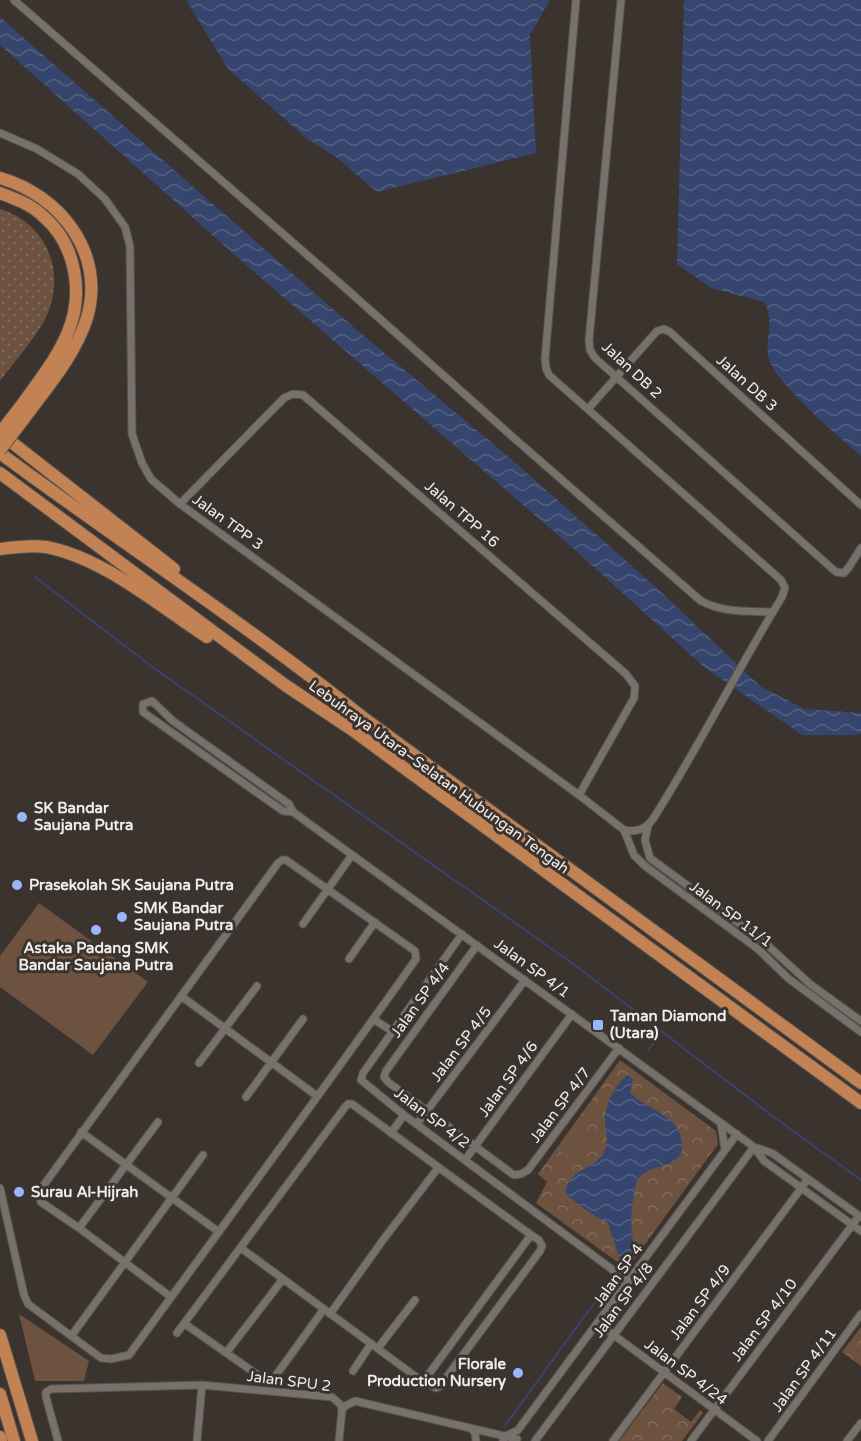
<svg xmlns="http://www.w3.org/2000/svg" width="861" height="1441" font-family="'Varela Round',sans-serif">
<defs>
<pattern id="grass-dots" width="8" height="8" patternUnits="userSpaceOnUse" patternTransform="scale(1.5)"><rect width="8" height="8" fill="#6d5240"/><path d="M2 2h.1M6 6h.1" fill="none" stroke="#826b5c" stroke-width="1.8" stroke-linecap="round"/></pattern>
<pattern id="park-crowns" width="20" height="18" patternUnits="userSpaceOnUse" patternTransform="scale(1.5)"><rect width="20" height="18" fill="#6d5240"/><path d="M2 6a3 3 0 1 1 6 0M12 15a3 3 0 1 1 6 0" fill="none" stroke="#826b5c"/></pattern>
<pattern id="water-waves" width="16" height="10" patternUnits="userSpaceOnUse" patternTransform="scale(1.5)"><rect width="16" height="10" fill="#36456d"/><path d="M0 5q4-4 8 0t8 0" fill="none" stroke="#546082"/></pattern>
</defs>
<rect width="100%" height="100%" fill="#3a332e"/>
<path fill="url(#grass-dots)" d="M 0,209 C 49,224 68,276 44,321 C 34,340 13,363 0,381 Z"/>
<path fill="url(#park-crowns)" d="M 620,1060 L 716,1131 L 718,1144 L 627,1269 L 536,1203 L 547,1182 L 538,1174 Z
M 861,1327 L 861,1366 L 842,1352 Z
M 663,1383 L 682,1397 L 674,1409 L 691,1422 L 700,1410 L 703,1413 L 682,1441 L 619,1441 Z"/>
<path fill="#6d5240" d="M 39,903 L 148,982 L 93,1055 L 0,987 L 0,956 Z
M 574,1132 L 589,1142 L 575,1161 L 560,1151 Z
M 19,1314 L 89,1361 L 84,1381 L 35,1381 Z"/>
<path fill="url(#water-waves)" d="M 186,0 L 550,0 L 530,35 L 536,153 L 377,192 L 337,158 L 306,138 L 228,69 Z
M 684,0 L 861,0 L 861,456 C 840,437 772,381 768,356 C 765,336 775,321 764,302 L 711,288 L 677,264 Z
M 0,17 L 351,325 L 510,458 L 659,590 L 760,686 L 804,709 L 861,713 L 861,733 L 856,735 L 802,735 L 704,667 L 575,550 L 238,258 L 0,45 Z
M 627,1075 L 633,1079 L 630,1093 C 647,1110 679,1114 682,1143 C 685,1173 646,1160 637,1182 C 633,1192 632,1208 631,1219 C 631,1228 634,1238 632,1247 C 631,1251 629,1256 627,1260 L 624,1261 L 620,1260 L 608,1223 L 589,1212 L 565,1194 C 570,1165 597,1171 605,1150 C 610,1140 604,1128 605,1117 C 607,1101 615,1086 627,1075 Z"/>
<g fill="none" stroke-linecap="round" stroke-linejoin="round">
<path stroke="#36456d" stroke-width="2" d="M 35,577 L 151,666 L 572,963 L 775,1118 L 861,1180
M 648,1050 L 662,1032
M 504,1427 L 600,1295"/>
<g stroke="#57524d" stroke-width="9">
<path id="minor" d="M 14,0 L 343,286 L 515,439 L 701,601 C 724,613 747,611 773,612
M 576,0 L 545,359 L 546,368 L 549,375 L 781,580 L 785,588 L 782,597 C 737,670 699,747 653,819 C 645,830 637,832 624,830
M 621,0 L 589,340 L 590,350 L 595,358 L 836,572 L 844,573 L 849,567 L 861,548
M 0,133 L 37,149 L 78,174 L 105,199 L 125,227 L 130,246 L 132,434 L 142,463 L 151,479 L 180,504 L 579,795 L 624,830 L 634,855 L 645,866 L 758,949 L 789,979 L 861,1032
M 588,409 L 657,331 L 664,329 L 670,332 L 861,505
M 180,504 L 284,398 L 293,394 L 303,395 L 626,674 L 635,686 L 634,698 L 579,795
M 293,812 L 283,811 L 143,712 L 143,704 L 152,701 L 173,721 L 289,804 L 293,812 L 754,1147 L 772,1153 L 861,1217
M 648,826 L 645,840 L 650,858 L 763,941 L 810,984 L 861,1021
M 303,924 L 352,855
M 462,934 L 363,1073 L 361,1080 L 404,1115 L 629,1282
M 477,945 L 386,1071 L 384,1077 L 388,1082 L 514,1175 L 521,1174 L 528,1170 L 619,1048
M 349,959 L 375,922
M 181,996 L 317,1096
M 373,1019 L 392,1031
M 199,1063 L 257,986
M 246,1097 L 303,1019
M 417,1124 L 525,980
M 721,1124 L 725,1150
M 81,1132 L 219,1232
M 391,1133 L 404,1115
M 754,1147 L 764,1161 L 861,1231
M 465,1160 L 572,1014
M 0,1188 L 24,1295 L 28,1304 L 101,1358 L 111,1359 L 129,1355 C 225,1223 322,1092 416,959 L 415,951 L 286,860 L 282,860 L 278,863 L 38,1193 L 41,1202 L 79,1228 L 171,1297
M 79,1228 L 158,1122
M 241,1248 L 419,1379 L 436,1388 L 440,1386 L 540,1251 L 542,1246 L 539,1240 L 531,1235
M 330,1314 L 383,1240 L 438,1168
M 185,1324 L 265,1380 L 274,1378 L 324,1309
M 599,1324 L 757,1441
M 177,1333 L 345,1107 L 348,1104 L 352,1104 L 531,1235 L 423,1382
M 72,1335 L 203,1155
M 378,1348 L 415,1300
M 226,1353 L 283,1279
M 353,1371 L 371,1344
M 342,1410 L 345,1406 L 355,1401 L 517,1439
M 471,1428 L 475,1433 L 476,1441
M 58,1441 L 46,1397 L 46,1392 L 51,1389 L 202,1385 L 332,1397 L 341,1405 L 342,1410
M 197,1441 L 202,1385
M 339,1441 L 342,1410
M 503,1441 L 506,1436 L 518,1430 L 737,1134
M 535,1441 L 754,1147
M 613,1441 L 808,1179
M 691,1441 L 859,1216
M 768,1441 L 861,1314
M 847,1441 L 861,1423"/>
</g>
<g stroke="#57524d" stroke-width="14">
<path id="motorway" d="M 0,178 C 60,195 106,253 87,318 C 76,352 53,380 32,408
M 0,193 C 16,199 32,205 44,217 C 76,245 84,293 68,332 C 58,357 40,379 24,402
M 1,434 L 174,569
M 0,453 C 120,542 245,623 361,716 L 861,1083
M 0,473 L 285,685 L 351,729 L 861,1103
M 0,549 C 15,547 31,545 46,547 C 104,558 159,606 207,637
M 0,1335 L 32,1441
M 0,1394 L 14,1441
M 0,1437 L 1,1441"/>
</g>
<use href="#minor" stroke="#78706b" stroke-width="7"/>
<use href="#motorway" stroke="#c38254" stroke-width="12"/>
<g stroke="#57524d" stroke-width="14" stroke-linecap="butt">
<path id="motorway-bridge" d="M 0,433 L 24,402
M 0,450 L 32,408"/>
</g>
<use href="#motorway-bridge" stroke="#c38254" stroke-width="12"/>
</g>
<g fill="#99b5fd" stroke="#3a332e" stroke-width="2">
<circle cx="22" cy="817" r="6"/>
<circle cx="17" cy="885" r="6"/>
<circle cx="122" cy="917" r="6"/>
<circle cx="96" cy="930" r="6"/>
<rect x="592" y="1019" width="12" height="12" rx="3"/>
<circle cx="19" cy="1192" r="6"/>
<circle cx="518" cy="1373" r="6"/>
</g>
<g text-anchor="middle" stroke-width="6" stroke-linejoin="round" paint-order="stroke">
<g font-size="15" fill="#f2edea" stroke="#3a332e">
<text transform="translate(632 370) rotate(43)" y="5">Jalan DB 2</text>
<text transform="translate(747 383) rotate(42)" y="5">Jalan DB 3</text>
<text transform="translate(462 514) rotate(41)" y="5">Jalan TPP 16</text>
<text transform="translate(228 522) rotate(36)" y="5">Jalan TPP 3</text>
<text transform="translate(439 777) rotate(36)" y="5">Lebuhraya Utara–Selatan Hubungan Tengah</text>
<text transform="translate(731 914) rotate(37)" y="5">Jalan SP 11/1</text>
<text transform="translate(532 968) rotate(36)" y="5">Jalan SP 4/1</text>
<text transform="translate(420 1000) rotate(-54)" y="5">Jalan SP 4/4</text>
<text transform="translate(461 1044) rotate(-53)" y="5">Jalan SP 4/5</text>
<text transform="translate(508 1079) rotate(-54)" y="5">Jalan SP 4/6</text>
<text transform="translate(560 1105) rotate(-53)" y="5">Jalan SP 4/7</text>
<text transform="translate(432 1118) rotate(37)" y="5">Jalan SP 4/2</text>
<text transform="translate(618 1275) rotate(-54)" y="5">Jalan SP 4</text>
<text transform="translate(623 1300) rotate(-53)" y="5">Jalan SP 4/8</text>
<text transform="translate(700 1302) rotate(-53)" y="5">Jalan SP 4/9</text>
<text transform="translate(764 1320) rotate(-53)" y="5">Jalan SP 4/10</text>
<text transform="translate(804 1370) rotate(-54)" y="5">Jalan SP 4/11</text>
<text transform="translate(686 1372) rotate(37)" y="5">Jalan SP 4/24</text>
<text transform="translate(289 1381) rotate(7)" y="5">Jalan SPU 2</text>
</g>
<g font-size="15" font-weight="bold" fill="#f2edea" stroke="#3a332e" text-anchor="start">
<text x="34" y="813">SK Bandar<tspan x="34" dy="17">Saujana Putra</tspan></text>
<text x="29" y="890">Prasekolah SK Saujana Putra</text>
<text x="134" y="913">SMK Bandar<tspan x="134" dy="17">Saujana Putra</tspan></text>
<text x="96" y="953" text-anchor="middle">Astaka Padang SMK<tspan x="96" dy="17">Bandar Saujana Putra</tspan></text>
<text x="610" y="1021">Taman Diamond<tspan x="610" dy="17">(Utara)</tspan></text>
<text x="31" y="1197">Surau Al-Hijrah</text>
<text x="506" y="1369" text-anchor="end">Florale<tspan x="506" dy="17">Production Nursery</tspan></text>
</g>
</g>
</svg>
